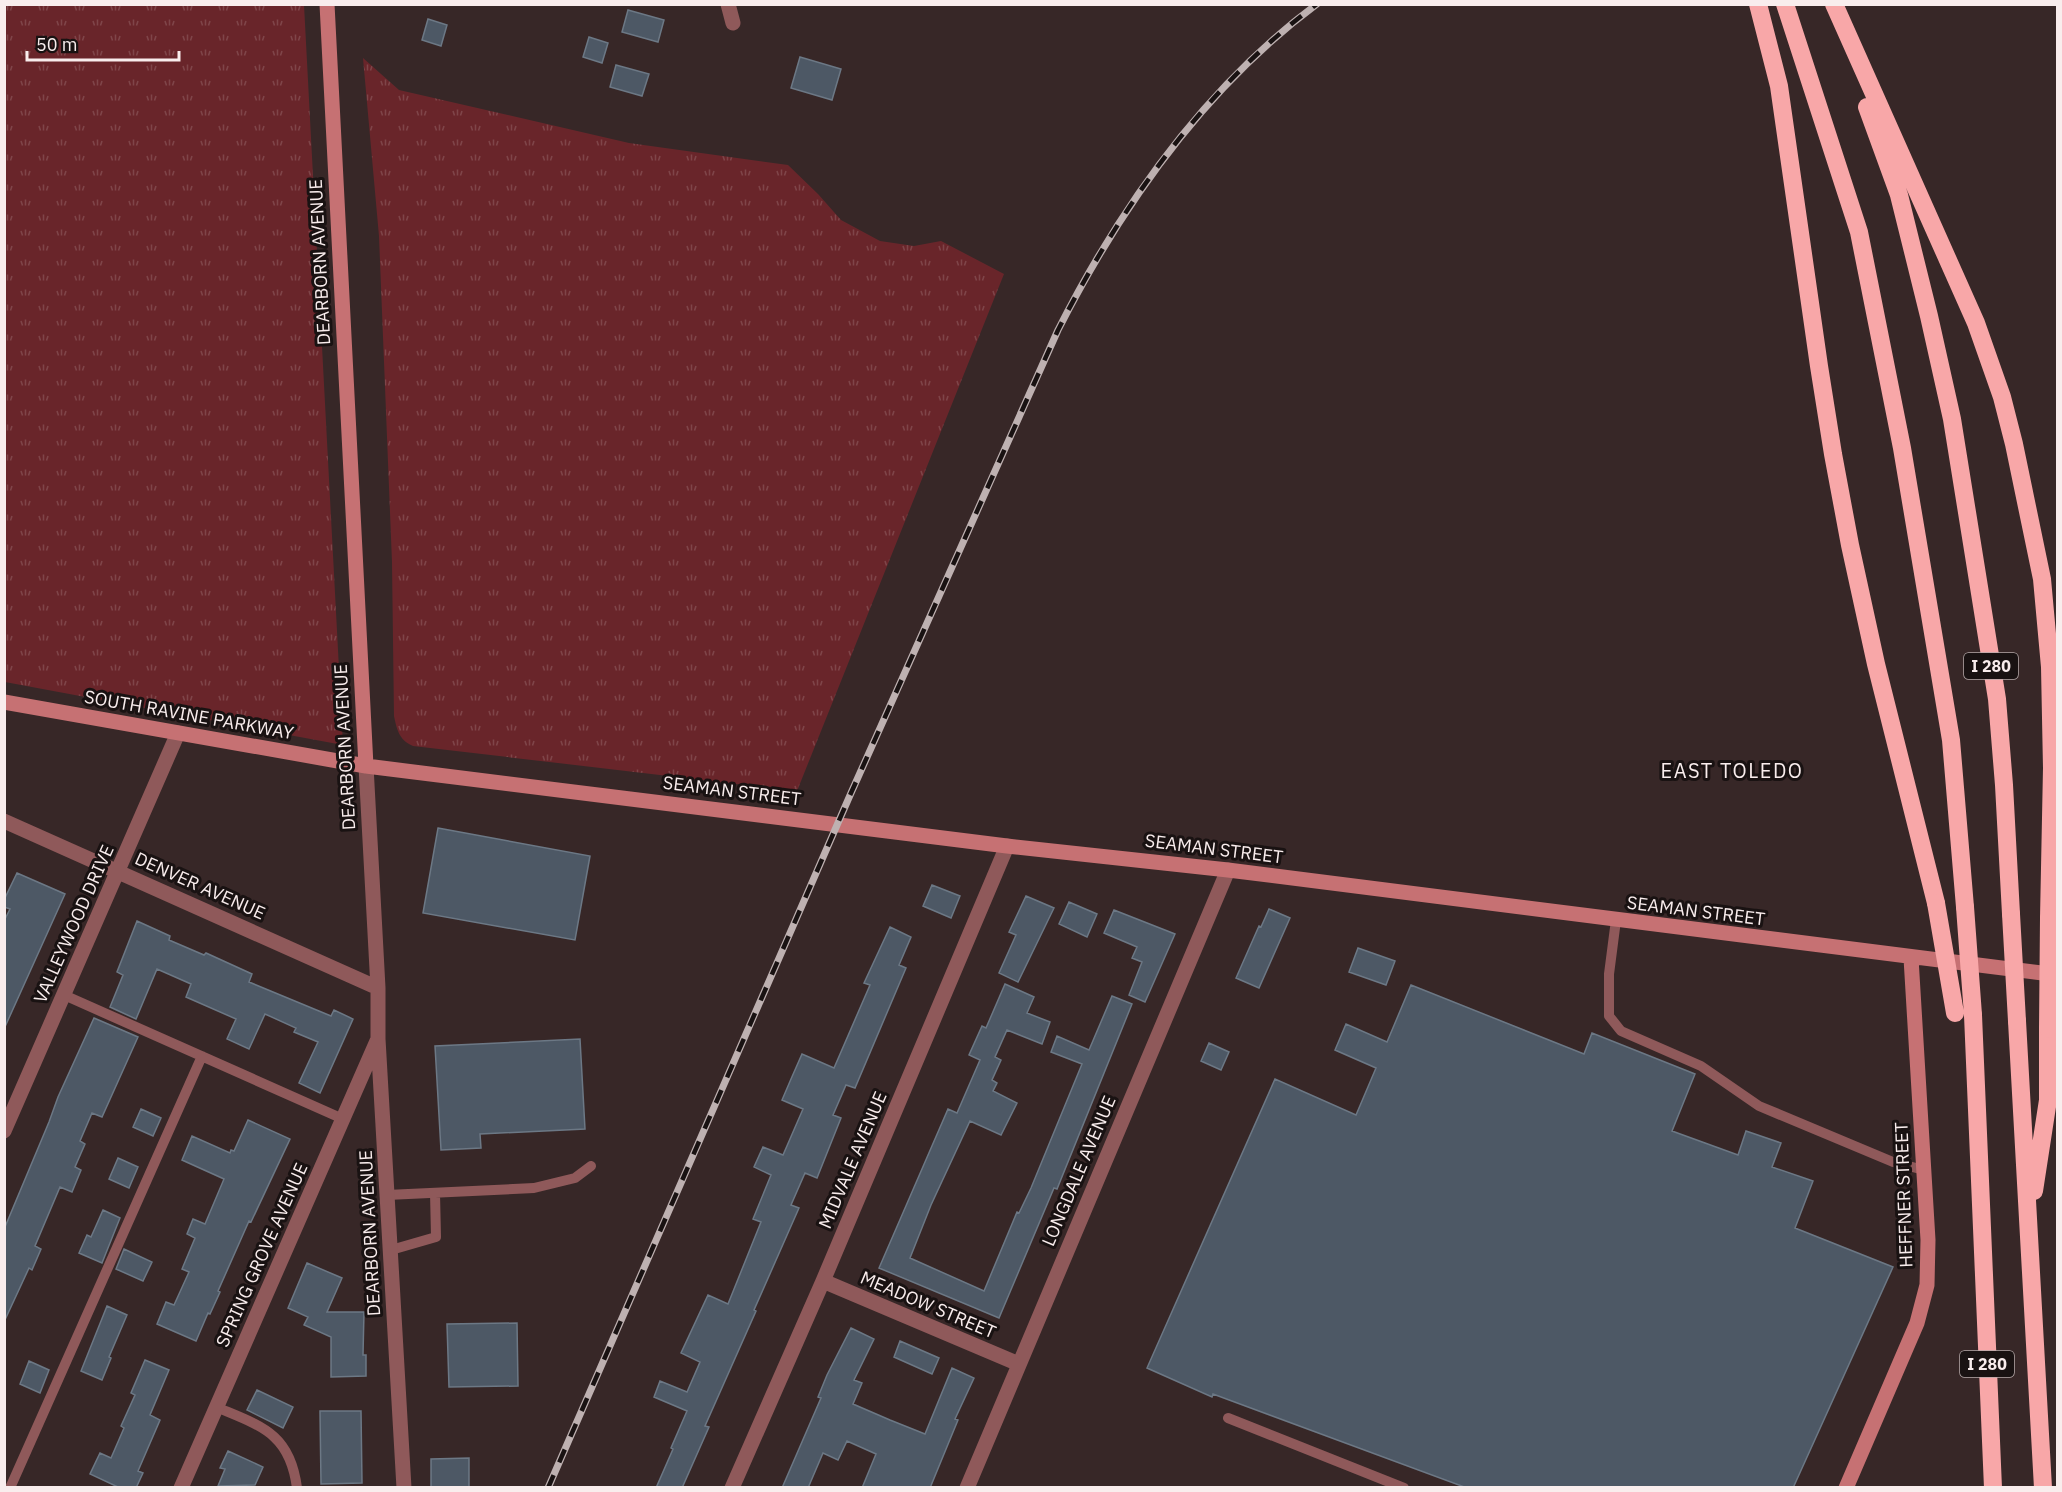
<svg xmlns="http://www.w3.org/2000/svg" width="2062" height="1492" font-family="'IBM Plex Sans',sans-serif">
<defs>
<pattern id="grass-tufts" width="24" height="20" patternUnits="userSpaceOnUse" patternTransform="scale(1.5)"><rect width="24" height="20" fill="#69252a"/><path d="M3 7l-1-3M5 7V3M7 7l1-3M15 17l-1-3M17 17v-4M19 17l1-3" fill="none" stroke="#7f4549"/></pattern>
</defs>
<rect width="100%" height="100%" fill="#372727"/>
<path fill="url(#grass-tufts)" d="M 4,5 L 304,5 L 343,745 L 5,682 Z
M 363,58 L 399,90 L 629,143 L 788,165 L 818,194 L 841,220 L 880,241 L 914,246 L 941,241 L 1004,274 L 797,791 L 413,746 C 399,740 397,730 394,716 L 392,562 L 379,236 Z"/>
<path fill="#4d5865" stroke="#6c7885" stroke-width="1.5" d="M 628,10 L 664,20 L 658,42 L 622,32 Z
M 428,19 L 447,25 L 441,46 L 422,40 Z
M 589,37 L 608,43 L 602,63 L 583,57 Z
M 800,57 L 841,69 L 832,100 L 791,88 Z
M 616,65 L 649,74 L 642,96 L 610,87 Z
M 438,828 L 590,856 L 575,940 L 423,913 Z
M 17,873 L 65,894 L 4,1029 L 4,921 L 10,909 L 4,907 L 4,900 Z
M 932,885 L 960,896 L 951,918 L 923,906 Z
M 1026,896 L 1054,908 L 1018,982 L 999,973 L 1016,935 L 1009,932 Z
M 1069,902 L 1097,914 L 1087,937 L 1059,924 Z
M 1269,909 L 1290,918 L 1259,988 L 1236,978 L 1259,926 L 1261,927 Z
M 1114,910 L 1175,934 L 1145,1002 L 1129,995 L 1142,962 L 1132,958 L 1137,947 L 1104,933 Z
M 137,921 L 170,936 L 169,940 L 204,955 L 206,953 L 252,974 L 249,982 L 331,1016 L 334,1010 L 353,1019 L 320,1093 L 299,1083 L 318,1042 L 294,1032 L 296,1028 L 265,1014 L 249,1049 L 227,1039 L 236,1019 L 186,997 L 191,984 L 157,969 L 136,1019 L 110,1007 L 123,975 L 117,972 Z
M 890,927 L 911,937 L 899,965 L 906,968 L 855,1088 L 846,1085 L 833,1115 L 841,1118 L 817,1178 L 805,1173 L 791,1205 L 799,1208 L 754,1310 L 756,1311 L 705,1426 L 709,1427 L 682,1488 L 656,1488 L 673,1449 L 671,1448 L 687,1411 L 654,1397 L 660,1381 L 687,1392 L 700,1362 L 681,1353 L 708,1295 L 728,1304 L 761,1222 L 753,1219 L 771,1175 L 754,1167 L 763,1147 L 783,1155 L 803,1109 L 782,1100 L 791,1079 L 802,1054 L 834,1068 L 870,985 L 864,983 Z
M 1358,948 L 1395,961 L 1386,985 L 1349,972 Z
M 1005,984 L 1034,997 L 1027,1013 L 1050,1022 L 1042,1044 L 1007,1030 L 995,1057 L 1001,1060 L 992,1080 L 997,1083 L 993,1091 L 1017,1103 L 1001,1135 L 970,1121 L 931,1205 L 910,1258 L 984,1291 L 1017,1212 L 1019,1213 L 1031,1188 L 1082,1064 L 1051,1052 L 1057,1036 L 1089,1050 L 1112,996 L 1132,1004 L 1057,1189 L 1054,1188 L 999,1318 L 879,1268 L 948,1109 L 957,1113 L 980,1060 L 969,1055 L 982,1026 L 986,1028 Z
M 1411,985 L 1584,1054 L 1592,1033 L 1695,1074 L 1672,1131 L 1738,1155 L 1746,1131 L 1781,1143 L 1772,1167 L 1813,1181 L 1795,1228 L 1893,1267 L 1793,1488 L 1467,1488 L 1213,1394 L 1212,1397 L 1147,1368 L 1275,1079 L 1356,1115 L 1376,1068 L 1335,1050 L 1346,1024 L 1387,1042 Z
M 94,1018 L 138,1037 L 102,1117 L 92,1113 L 80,1141 L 85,1144 L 75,1167 L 81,1170 L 72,1192 L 60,1187 L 35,1246 L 41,1249 L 32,1270 L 29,1268 L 4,1322 L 5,1227 L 49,1122 L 58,1097 Z
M 580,1039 L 585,1129 L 480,1134 L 481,1148 L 441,1150 L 435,1046 Z
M 1209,1043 L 1229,1052 L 1221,1070 L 1201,1061 Z
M 141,1109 L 161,1118 L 153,1136 L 133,1127 Z
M 248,1120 L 290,1139 L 251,1222 L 249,1221 L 218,1291 L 220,1292 L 210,1314 L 208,1313 L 196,1341 L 157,1324 L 166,1302 L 174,1305 L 189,1272 L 182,1269 L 195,1238 L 187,1234 L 193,1219 L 205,1224 L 224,1179 L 182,1160 L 192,1136 L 230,1153 L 231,1150 L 234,1151 Z
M 118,1158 L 138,1167 L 129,1188 L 109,1179 Z
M 103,1210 L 120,1218 L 102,1263 L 79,1253 L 87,1235 L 91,1237 Z
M 124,1249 L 152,1262 L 143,1281 L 116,1269 Z
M 307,1263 L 342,1278 L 327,1312 L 364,1312 L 363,1355 L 366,1355 L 366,1376 L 331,1377 L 331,1337 L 304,1325 L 308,1317 L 288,1308 Z
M 107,1306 L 127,1315 L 109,1357 L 111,1358 L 102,1380 L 81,1371 Z
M 517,1323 L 518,1386 L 449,1387 L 447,1324 Z
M 851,1328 L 874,1339 L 854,1380 L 862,1383 L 853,1404 L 890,1420 L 925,1434 L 952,1368 L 974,1378 L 955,1419 L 958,1420 L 930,1488 L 862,1488 L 876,1454 L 847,1441 L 838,1460 L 823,1453 L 808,1488 L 782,1488 L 821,1398 L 818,1397 L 827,1375 Z
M 900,1341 L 939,1358 L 932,1374 L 894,1357 Z
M 145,1360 L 169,1370 L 150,1415 L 160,1420 L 138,1471 L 143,1473 L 136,1488 L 120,1488 L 90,1474 L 100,1453 L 111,1458 L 124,1428 L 121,1426 L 135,1395 L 131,1393 Z
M 29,1361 L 49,1370 L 40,1393 L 20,1384 Z
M 257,1390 L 293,1407 L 283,1428 L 247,1410 Z
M 320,1411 L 361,1411 L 362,1483 L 321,1484 Z
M 228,1451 L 263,1467 L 255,1485 L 218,1486 L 225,1469 L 220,1468 Z
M 469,1458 L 469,1488 L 431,1488 L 431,1459 Z"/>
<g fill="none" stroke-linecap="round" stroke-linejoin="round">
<path stroke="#8f595a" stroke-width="10" d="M 1616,920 L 1609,974 L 1609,1016 L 1621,1031 L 1701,1066 L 1759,1106 L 1893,1162 L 1924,1170
M 64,995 L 343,1119
M 387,1195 L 534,1188 L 575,1178 L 591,1166
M 391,1250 L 436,1237 L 435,1193
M 216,1407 C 261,1426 290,1433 297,1488
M 1228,1418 L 1404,1488
M 10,1488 L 202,1056"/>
<path stroke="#8f595a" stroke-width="15" d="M 728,4 L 733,23
M 366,766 L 378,988 L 378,1039 L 404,1488
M 4,821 L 378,988
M 4,1131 L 178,733
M 823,1281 L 1019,1364
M 181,1488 L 377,1041
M 732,1488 L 823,1281 L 1007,846
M 967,1488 L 1228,870"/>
<path stroke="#c67173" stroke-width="15" d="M 327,4 L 366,766
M 4,702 L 366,766 L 1007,846 L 1228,870 L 2058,975
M 1846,1488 L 1917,1323 L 1927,1285 L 1928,1240 L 1911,958"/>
<path stroke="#f8a7a8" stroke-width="18" d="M 1758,4 L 1779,86 L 1819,366 L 1833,454 L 1850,545 L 1876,664 L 1936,903
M 1785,4 L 1859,232 L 1902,448 L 1951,740 L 1965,907
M 1834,4 L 1976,323 L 2002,397 L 2014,444 L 2042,579 L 2050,667 L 2052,768 L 2049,918
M 1867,107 L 1899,195 L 1929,316 L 1952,419 L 1997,699 L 2004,785 L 2011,914
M 1973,1015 L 1993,1488
M 2017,1021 L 2043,1488
M 2034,1191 L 2048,1100 L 2048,1029"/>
<g stroke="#beb1b1" stroke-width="7">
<path id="rail" d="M 548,1488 L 851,793 L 1058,330 C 1121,206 1204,88 1317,4"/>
</g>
<use href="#rail" stroke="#191212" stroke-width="4.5" stroke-dasharray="14" stroke-linecap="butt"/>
<path stroke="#f8a7a8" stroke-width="18" d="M 1936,903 L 1955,1013
M 1965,907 L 1973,1015
M 2011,914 L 2017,1021
M 2048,1029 L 2049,918"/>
</g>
<g text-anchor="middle" stroke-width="6" stroke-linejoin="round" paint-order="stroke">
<g fill="#191212" stroke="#b6abab" stroke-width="1.5">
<rect x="1964" y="653" width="54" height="26" rx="4.5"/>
<rect x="1960" y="1351" width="54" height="26" rx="4.5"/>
</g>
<g font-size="16" font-weight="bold" fill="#f9eded">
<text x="1991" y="672">I 280</text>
<text x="1987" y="1370">I 280</text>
</g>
<g font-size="18" fill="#f9eded" stroke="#191212">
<text transform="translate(320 262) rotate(-93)" y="6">DEARBORN AVENUE</text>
<text transform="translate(189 715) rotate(10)" y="6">SOUTH RAVINE PARKWAY</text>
<text transform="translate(345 747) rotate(-93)" y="6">DEARBORN AVENUE</text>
<text transform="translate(732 791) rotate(7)" y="6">SEAMAN STREET</text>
<text transform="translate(1214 849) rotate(7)" y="6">SEAMAN STREET</text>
<text transform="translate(200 886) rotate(24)" y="6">DENVER AVENUE</text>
<text transform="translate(1696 911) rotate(7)" y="6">SEAMAN STREET</text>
<text transform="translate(74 924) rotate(-66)" y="6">VALLEYWOOD DRIVE</text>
<text transform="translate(853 1160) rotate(-67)" y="6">MIDVALE AVENUE</text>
<text transform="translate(1079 1171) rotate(-67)" y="6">LONGDALE AVENUE</text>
<text transform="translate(1904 1195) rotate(-92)" y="6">HEFFNER STREET</text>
<text transform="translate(370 1233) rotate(-93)" y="6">DEARBORN AVENUE</text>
<text transform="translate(262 1255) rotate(-66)" y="6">SPRING GROVE AVENUE</text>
<text transform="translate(928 1305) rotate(23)" y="6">MEADOW STREET</text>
</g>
<g font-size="20" letter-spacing="1.5" fill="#f9eded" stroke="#191212">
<text x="1732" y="778">EAST TOLEDO</text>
</g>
</g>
<rect width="2062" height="1492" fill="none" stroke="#f9eded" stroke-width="12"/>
<path d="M27 51v9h152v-9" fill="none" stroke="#f9eded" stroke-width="3"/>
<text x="36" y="51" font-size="18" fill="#f9eded" stroke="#191212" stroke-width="4.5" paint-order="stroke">50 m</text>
</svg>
